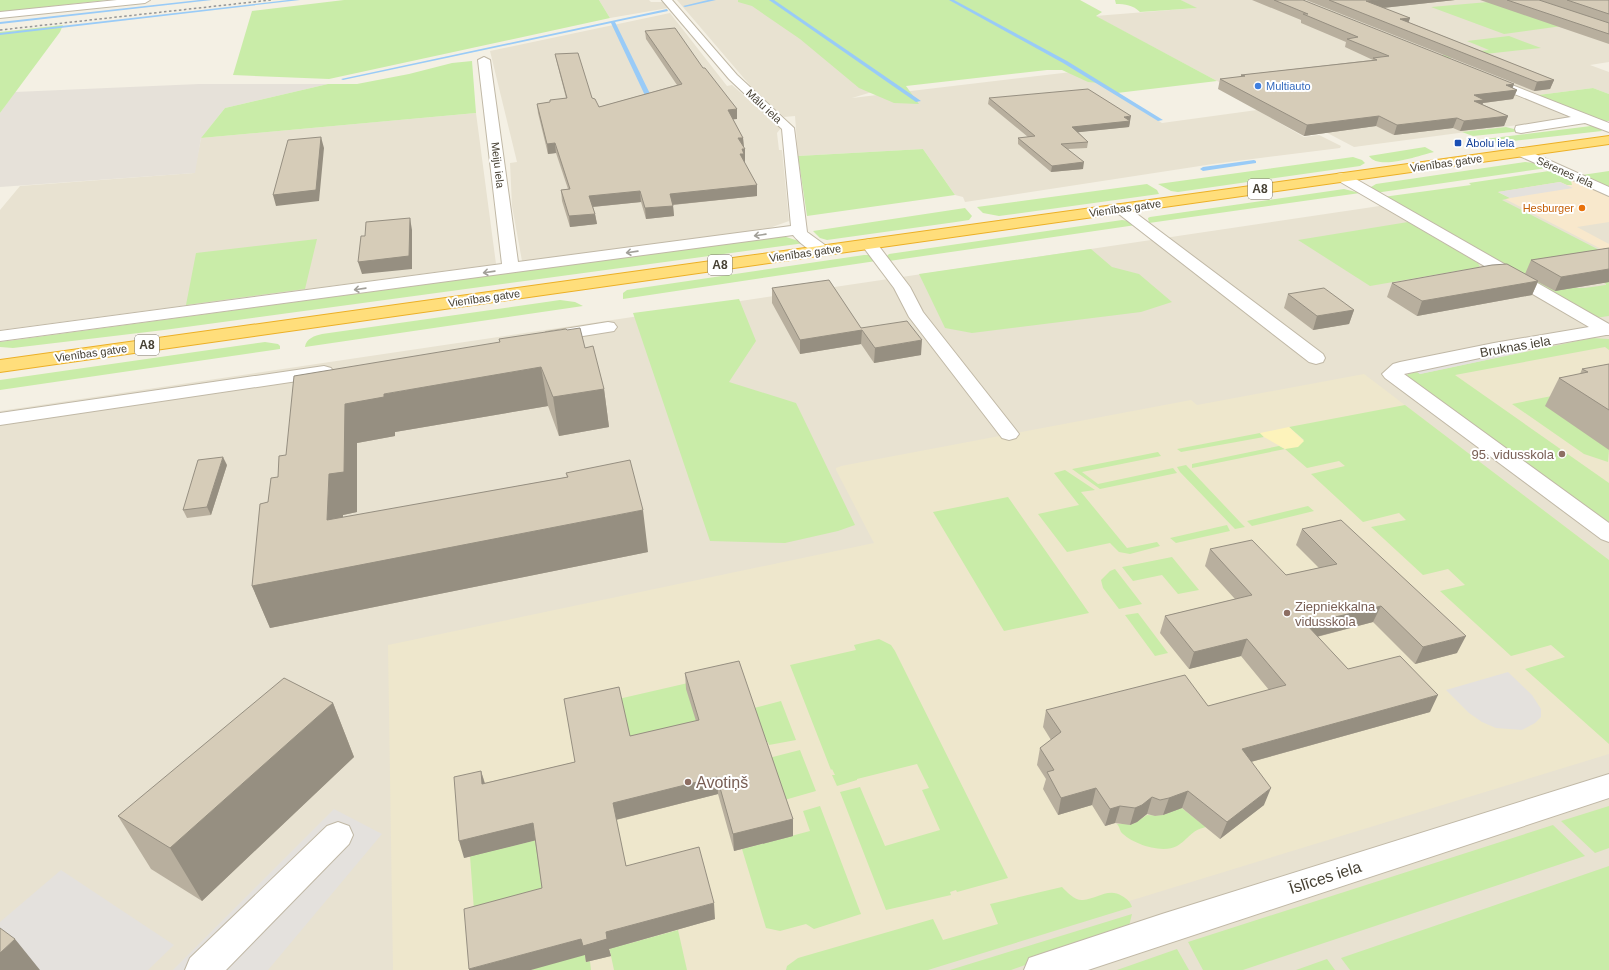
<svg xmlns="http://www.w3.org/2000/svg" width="1609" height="970" font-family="Arial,sans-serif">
<rect width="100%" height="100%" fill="#f4f0e4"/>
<path fill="#e8e2d1" d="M 599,0 L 649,0 L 651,2 L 663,2 L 668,8 L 610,18 Z
M 677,0 L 768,0 L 885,88 L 852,98 L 1080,71 L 1162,123 L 1257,110 L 1304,137 L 1319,135 L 1341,146 L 1340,148 L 1213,164 L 965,202 L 963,197 L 955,195 L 923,149 L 798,156 L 795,116 L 784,117 L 754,90 Z
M 1181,0 L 1283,0 L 1570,118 L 1354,147 L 1280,108 L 1217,81 L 1095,16 L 1196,8 Z
M 1303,0 L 1515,0 L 1609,31 L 1609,62 L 1590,65 L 1609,72 L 1609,94 L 1593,88 L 1538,95 Z
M 670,13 L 727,86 L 732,85 L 781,128 L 777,133 L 779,150 L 782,150 L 789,221 L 764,230 L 522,261 L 512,206 L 510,163 L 517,162 L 490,51 Z
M 476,113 L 496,264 L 0,330 L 0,210 L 20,186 L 194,173 L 201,138 Z
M 1609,172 L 1609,970 L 0,970 L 0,411 Z"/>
<path fill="#f8e8cc" d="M 1564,176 L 1609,197 L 1609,222 L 1577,227 L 1609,244 L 1609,253 L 1482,187 Z"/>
<path fill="#e6e1d9" d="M 199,84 L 328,84 L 225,108 L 201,138 L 195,173 L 0,187 L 0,113 L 15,92 Z"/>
<path fill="#eee7cc" d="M 1609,342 L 1609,523 L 1422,376 Z
M 1364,374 L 1609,560 L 1609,754 L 904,970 L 393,970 L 388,645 L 874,543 L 836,470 L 836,468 L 841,466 L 1191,400 L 1197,405 Z"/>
<path fill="#c9eca8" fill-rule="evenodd" d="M 0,0 L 108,0 L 0,12 Z
M 344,0 L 599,0 L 610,18 L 329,79 L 233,75 L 252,11 Z
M 738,0 L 1080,0 L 1102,12 L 1096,16 L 1217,81 L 1117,93 L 1100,83 L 1088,82 L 1062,70 L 1047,70 L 906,86 L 919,104 L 894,103 L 859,88 L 800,39 L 752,6 L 738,2 Z
M 1115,0 L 1181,0 L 1197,8 L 1140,12 C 1133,5 1125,4 1116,4 Z
M 1511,0 L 1584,23 L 1504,34 L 1431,7 Z
M 63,25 L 60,32 L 0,113 L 0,32 Z
M 1509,36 L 1541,48 L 1448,58 L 1441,55 L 1489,50 L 1467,41 Z
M 472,61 L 476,113 L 201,138 L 225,108 L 328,84 L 357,84 L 409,74 L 452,63 Z
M 1593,88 L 1609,94 L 1609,121 L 1601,121 L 1538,95 Z
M 1591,126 L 1599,127 L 1602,131 L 1477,145 L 1468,141 Z
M 1506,127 L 1522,131 L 1473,136 L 1462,132 Z
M 1425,147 L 1434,152 C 1420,155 1379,171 1369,156 Z
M 923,149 L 955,195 L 807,216 L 798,156 Z
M 1353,157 L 1362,160 L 1365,163 L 1360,166 L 1178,192 L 1171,191 L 1158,184 Z
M 1525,162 L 1535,163 L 1547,168 L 1375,193 L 1370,189 L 1371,187 L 1376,184 Z
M 1549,171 L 1571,181 L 1572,185 L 1567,185 L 1560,182 L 1498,192 L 1510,198 L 1502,200 L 1609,255 L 1609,316 L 1595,318 L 1383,197 L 1471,185 L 1469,183 ZM 1573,266 L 1606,284 L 1606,285 C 1598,286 1578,290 1572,287 C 1564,284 1557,279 1550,274 Z
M 1609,171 L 1609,188 L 1582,175 Z
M 1147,184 L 1157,190 L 1159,194 L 999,216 L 983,213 L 977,207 Z
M 1344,189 L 1360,193 L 1149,223 L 1148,218 L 1150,217 Z
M 965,208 L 972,216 L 969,220 L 956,222 L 827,240 L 820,238 L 813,231 Z
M 1122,220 L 1129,221 L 1136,225 L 889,261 L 886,257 L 889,254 Z
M 1408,222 L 1478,263 L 1480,267 L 1370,286 L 1298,240 Z
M 783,236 L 805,243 L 164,330 L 13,348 L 0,347 L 0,342 Z
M 317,239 L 305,289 L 186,305 L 196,253 Z
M 1091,249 L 1112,267 L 1139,274 L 1172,302 L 1141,312 L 972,333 L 945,328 L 919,274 Z
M 864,255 L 871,255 L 876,261 L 623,299 L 623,293 L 627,290 Z
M 739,299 L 756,341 L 729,382 L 796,403 L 855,525 L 838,531 L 785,543 L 710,541 L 633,313 Z
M 560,300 L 575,302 L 583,306 L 305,347 C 306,338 315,336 322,334 Z
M 1592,338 L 1609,339 L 1609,350 L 1605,347 L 1455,375 L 1609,483 L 1609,526 L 1407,376 L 1408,374 L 1417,372 L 1420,374 Z
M 265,342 L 278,344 L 280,346 L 280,349 L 0,390 L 0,380 Z
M 1562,394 L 1609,450 L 1608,462 L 1584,454 L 1512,404 Z
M 1405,405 L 1609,560 L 1609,744 L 1525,669 L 1565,657 L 1551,645 L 1511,656 L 1440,591 L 1465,585 L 1448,569 L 1423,575 L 1371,527 L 1406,520 L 1399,513 L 1363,522 L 1311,474 L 1345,466 L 1339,461 L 1307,468 L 1285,449 L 1192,468 L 1192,464 L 1279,446 L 1285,449 L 1304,440 L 1289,427 Z
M 1260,433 L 1264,437 L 1181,452 L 1177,449 Z
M 1158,452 L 1161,456 L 1082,472 L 1098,484 L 1173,468 L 1177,473 L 1100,489 L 1072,469 Z
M 1186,465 L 1240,522 L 1245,527 L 1235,529 L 1180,472 L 1177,467 Z
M 1065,470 L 1095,490 L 1081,492 L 1127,548 L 1157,542 L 1160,546 L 1130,554 L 1119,552 L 1110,543 L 1067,552 L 1038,514 L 1079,505 L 1054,473 Z
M 1008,497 L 1089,613 L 1004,631 L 933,512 Z
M 1308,506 L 1314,511 L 1252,526 L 1247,521 Z
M 1227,525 L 1230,531 L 1176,543 L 1170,538 Z
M 1172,557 L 1199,590 L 1178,594 L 1162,575 L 1133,581 L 1122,567 Z
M 1115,569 L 1142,604 L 1119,609 L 1103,588 L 1101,580 L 1110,571 Z
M 1138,613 L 1168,653 L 1155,656 L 1125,615 Z
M 879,639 L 891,645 L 895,651 L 1008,878 L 957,892 L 956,890 L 950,892 L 951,895 L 886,910 L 840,792 L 860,787 L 885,846 L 940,830 L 922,790 L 929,788 L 917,764 L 857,779 L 857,780 L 837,786 L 832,775 L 835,775 L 832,769 L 831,770 L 790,665 L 856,650 L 854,645 Z
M 714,677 L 700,737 L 632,753 L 601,703 Z
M 781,701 L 796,740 L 769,745 L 768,742 L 756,744 L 750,709 Z
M 800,750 L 816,791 L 781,801 L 761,760 Z
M 1178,805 L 1206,827 C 1191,830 1189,839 1177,846 C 1162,854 1132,844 1121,832 C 1120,830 1119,826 1117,824 L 1133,824 L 1147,815 C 1160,816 1170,816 1178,805 Z
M 820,806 L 861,914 L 814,929 L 806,924 L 780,931 L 766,928 L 742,849 L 810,831 L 803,811 Z
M 1609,806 L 1609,848 L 1595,853 L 1561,821 Z
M 1553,825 L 1585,856 L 1243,970 L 1203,970 L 1188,942 Z
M 537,840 L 546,905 L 475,924 L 470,856 Z
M 1609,866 L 1609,970 L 1350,970 L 1341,958 Z
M 1062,887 C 1067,892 1075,901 1083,900 C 1096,899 1109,887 1122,896 C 1127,899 1130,901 1132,907 L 928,970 L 786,970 L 787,966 L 798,958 L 933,919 L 943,940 L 998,924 L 990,904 Z
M 1132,914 L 1129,926 L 1101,938 L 1011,970 L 950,970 Z
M 678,930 L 687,970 L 614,970 L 608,942 L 627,944 Z
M 584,948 L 586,962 L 590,961 L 591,970 L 531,970 Z
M 1177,949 L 1189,970 L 1117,970 Z
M 1327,959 L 1335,970 L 1296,970 Z"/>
<path fill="#fdf3bb" d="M 1289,427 L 1304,441 L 1298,447 L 1285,449 L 1264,437 L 1260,433 Z"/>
<path fill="#e4e1dd" d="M 1560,182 L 1573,188 L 1510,198 L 1498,192 Z
M 1520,346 L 1528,351 L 1420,374 L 1412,368 Z
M 1508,672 L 1532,695 L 1541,709 L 1541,717 L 1535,723 L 1522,730 L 1496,728 L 1482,722 L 1469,713 L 1446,690 Z
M 334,809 L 382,834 L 268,970 L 173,970 Z
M 61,870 L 174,945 L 148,970 L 26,970 L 0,951 L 0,922 Z"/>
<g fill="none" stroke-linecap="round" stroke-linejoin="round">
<path fill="#99cbf7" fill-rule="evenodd" d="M 199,0 L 212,0 L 0,24 L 0,22 Z
M 288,0 L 300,0 L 0,35 L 0,33 Z
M 708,0 L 716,0 L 685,7 L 683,6 Z
M 769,0 L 774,0 L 921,101 L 916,102 Z
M 949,0 L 954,0 L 1067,61 L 1163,120 L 1158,121 L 1063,63 Z
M 667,9 L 668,11 L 615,22 L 655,104 L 652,106 L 649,104 L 611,23 L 343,80 L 341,79 Z
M 1254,160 L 1256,161 L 1256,163 L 1203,171 L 1200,169 L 1203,167 Z"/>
<g stroke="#c0b8a6" stroke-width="2">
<path id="minor" d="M 117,0 L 150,0 L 145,3 L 0,18 L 0,12 Z
M 662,0 L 672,0 L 737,75 L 794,128 L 807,232 L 829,248 L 831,251 L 829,254 C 817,257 801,245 793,235 L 0,341 L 0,331 L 502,264 L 478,60 L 484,57 L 490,60 L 518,262 L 791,226 L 782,129 L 729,79 Z
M 1489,76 L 1609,123 L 1609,132 L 1585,123 L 1521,133 L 1516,132 L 1515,129 L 1516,126 L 1571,117 L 1485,82 L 1483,80 L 1485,78 Z
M 1522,148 L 1609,187 L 1609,196 L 1517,155 L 1515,152 L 1517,149 Z
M 1342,173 L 1347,174 L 1609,324 L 1609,335 L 1606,335 L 1494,355 L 1404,374 L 1609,523 L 1609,542 L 1601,539 L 1385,378 L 1382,374 L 1393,364 L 1400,362 L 1494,343 L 1589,327 L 1337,180 L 1335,177 L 1337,174 Z
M 1120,204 L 1125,205 L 1323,354 L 1325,358 L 1323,362 L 1316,364 L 1309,362 L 1115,211 L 1113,208 L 1115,205 Z
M 869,239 L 875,241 L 910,287 L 923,312 L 1016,430 L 1019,434 L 1016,438 L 1009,440 L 1002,438 L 909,317 L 894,288 L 861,244 L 863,241 Z
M 608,322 L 614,323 L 617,327 L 614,331 L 552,341 L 546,340 L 543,336 L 546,332 L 552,331 Z
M 324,366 L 331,368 L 334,372 L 331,376 L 0,425 L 0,413 Z
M 1609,774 L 1609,798 L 1088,970 L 1024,970 L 1029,958 L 1041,954 L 1162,914 Z
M 338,822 L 349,826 L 353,835 L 349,844 L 226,970 L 185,970 L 190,958 L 327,826 Z"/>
</g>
<g stroke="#ecaf25" stroke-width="2">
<path id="trunk" d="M 1609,136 L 1609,144 L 0,372 L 0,360 Z"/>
</g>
<use href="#minor" fill="#fff" fill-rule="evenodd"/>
<use href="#trunk" fill="#ffde7b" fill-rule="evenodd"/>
<path stroke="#959595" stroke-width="1.5" stroke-dasharray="2.5 2.5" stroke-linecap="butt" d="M 0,30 L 271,0"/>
</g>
<path fill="#b8af9e" d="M 1252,0 L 1303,0 L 1517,90 L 1513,99 L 1483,103 L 1482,104 L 1508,116 L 1504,126 L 1460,131 L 1453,128 L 1394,135 L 1376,126 L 1304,136 L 1218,89 L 1220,79 L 1241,77 L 1241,75 L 1372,60 L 1373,60 L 1345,47 L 1346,42 L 1301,23 L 1301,20 Z
M 1306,0 L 1455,0 L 1383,8 L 1410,18 L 1408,22 L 1554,80 L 1550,89 L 1534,91 Z
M 1480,0 L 1609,0 L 1609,44 Z
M 645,31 L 703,68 L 737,109 L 737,119 L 733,119 L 743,138 L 745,159 L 744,159 L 744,162 L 757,185 L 757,196 L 673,205 L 674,216 L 646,219 L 641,202 L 593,207 L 595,214 L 597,224 L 570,227 L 562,201 L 561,190 L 568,189 L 556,153 L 548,154 L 538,113 L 537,104 L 550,102 L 566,98 L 557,63 L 555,54 L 599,107 L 677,85 L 646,39 Z
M 989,98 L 1130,122 L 1129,127 L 1078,132 L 1088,142 L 1087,148 L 1068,149 L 1083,169 L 1051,172 L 1018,144 L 1018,138 L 1028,137 L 988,104 Z
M 1609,248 L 1609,282 L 1555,291 L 1538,282 L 1532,295 L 1417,316 L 1387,297 L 1392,283 L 1525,274 L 1531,260 Z
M 772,288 L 861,328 L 921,355 L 874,363 L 861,344 L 800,354 L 772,303 Z
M 1288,294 L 1354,310 L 1349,324 L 1313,330 L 1284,308 Z
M 567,330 L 585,348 L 604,389 L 609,427 L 559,436 L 548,406 L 395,432 L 395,436 L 357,443 L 357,512 L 343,515 L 343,518 L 567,477 L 566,473 L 648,552 L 270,628 L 252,586 L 268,502 L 278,477 L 286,455 L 500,342 Z
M 1609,364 L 1609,450 L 1545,406 L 1559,378 L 1580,374 L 1582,369 Z
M 227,465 L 211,515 L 187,518 L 183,510 Z
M 1302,529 L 1457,653 L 1415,664 L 1373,622 L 1317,637 L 1348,669 L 1430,712 L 1251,762 L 1264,805 L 1220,839 L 1182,808 L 1163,815 L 1155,816 L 1147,814 L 1137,822 L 1130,825 L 1115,823 L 1105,826 L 1092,805 L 1058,815 L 1043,789 L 1046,779 L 1037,765 L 1040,748 L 1051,740 L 1043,727 L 1046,710 L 1208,706 L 1269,690 L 1241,656 L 1189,669 L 1160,633 L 1165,616 L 1235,599 L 1205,566 L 1210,549 L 1286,575 L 1319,568 L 1296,545 Z
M 685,673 L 793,819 L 793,836 L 734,851 L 718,794 L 616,820 L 626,866 L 715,919 L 609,949 L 611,956 L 586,962 L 585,955 L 542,888 L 535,840 L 464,858 L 481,771 L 485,783 L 575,762 L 630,736 L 696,721 L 686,689 Z
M 333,703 L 354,757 L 202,901 L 151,869 L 118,816 Z"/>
<path fill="#968f81" d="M 1379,0 L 1455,0 L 1364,10 L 1366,1 Z
M 1410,18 L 1407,27 L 1400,19 Z
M 1554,80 L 1550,89 L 1534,91 L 1537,82 Z
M 1514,84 L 1512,90 L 1517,90 L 1513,99 L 1483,103 L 1481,109 L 1471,111 L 1474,95 L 1506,85 Z
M 737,109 L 737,119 L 728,120 L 728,110 Z
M 1131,116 L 1129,127 L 1071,133 L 1072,127 Z
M 1379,116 L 1376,126 L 1304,136 L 1307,125 Z
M 1508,116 L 1504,126 L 1460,131 L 1464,121 Z
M 1457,118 L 1453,128 L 1394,135 L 1397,125 Z
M 321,137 L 324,148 L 319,201 L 276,206 L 273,195 Z
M 738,138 L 743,138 L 744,148 Z
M 555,143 L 556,153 L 548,154 L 547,144 Z
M 742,149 L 745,149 L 745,164 L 740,154 Z
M 1084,162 L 1083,169 L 1051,172 L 1052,166 Z
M 757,185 L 757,196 L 670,205 L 670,194 Z
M 640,191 L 641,202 L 591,207 L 589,196 Z
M 673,206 L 674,216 L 646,219 L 645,208 Z
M 595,214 L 597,224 L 570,227 L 569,216 Z
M 410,218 L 412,230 L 412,269 L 362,274 L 358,262 Z
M 1609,269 L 1609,282 L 1555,291 L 1561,277 Z
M 1538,281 L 1532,295 L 1417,316 L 1422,301 Z
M 1354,310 L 1349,324 L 1313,330 L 1317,316 Z
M 862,330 L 861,344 L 800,354 L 800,340 Z
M 922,340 L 921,355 L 874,363 L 875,348 Z
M 541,367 L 548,406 L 395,432 L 395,436 L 357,443 L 357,512 L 343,515 L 342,562 L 327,520 L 329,474 L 345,404 L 384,394 Z
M 604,389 L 609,427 L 559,436 L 553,397 Z
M 223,457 L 227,465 L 211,515 L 207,507 Z
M 643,510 L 648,552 L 270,628 L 252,586 Z
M 1381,606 L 1373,622 L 1300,641 L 1306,624 Z
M 1466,636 L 1457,653 L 1415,664 L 1423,647 Z
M 1247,639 L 1241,656 L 1189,669 L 1194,652 Z
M 1438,695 L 1430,712 L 1236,766 L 1242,749 Z
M 333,703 L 354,757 L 202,901 L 170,848 Z
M 481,771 L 486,788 L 482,784 Z
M 717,777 L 718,794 L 615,820 L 613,803 Z
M 1096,788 L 1092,805 L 1058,815 L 1061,798 Z
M 1271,788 L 1264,805 L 1220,839 L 1227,822 Z
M 1188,791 L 1182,808 L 1163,815 L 1169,798 Z
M 1152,797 L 1147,814 L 1137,822 L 1130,825 L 1135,808 Z
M 1120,806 L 1115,823 L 1105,826 L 1110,809 Z
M 793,819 L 793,836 L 734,851 L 733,834 Z
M 533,823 L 537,840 L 464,858 L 459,841 Z
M 714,903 L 715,919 L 609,949 L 611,956 L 586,962 L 585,955 L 531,970 L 469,970 L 469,969 Z
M 15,939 L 40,970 L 0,970 L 0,953 Z"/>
<path fill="#d6ccb8" stroke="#968f81" d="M 1274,0 L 1303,0 L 1514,84 L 1506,85 L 1517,90 L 1474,95 L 1484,100 L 1474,101 L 1508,116 L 1464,121 L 1457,118 L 1397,125 L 1379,116 L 1307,125 L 1220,79 L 1245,76 L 1241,75 L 1377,60 L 1373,58 L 1389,56 L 1347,39 L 1358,37 L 1303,14 L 1308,14 Z
M 1329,0 L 1379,0 L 1366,1 L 1410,18 L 1400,19 L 1554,80 L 1537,82 Z
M 1507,0 L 1539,0 L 1609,23 L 1609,34 Z
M 1567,0 L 1609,0 L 1609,14 Z
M 675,28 L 703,68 L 705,68 L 737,109 L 728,110 L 743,138 L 738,138 L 745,149 L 742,149 L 744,154 L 740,154 L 757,185 L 670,194 L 673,206 L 645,208 L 640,191 L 589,196 L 595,214 L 569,216 L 561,190 L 570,189 L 555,143 L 547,144 L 537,104 L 550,102 L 550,100 L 567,98 L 555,54 L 578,53 L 592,98 L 595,99 L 599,107 L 682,84 L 645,31 Z
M 1088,89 L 1131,116 L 1124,117 L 1130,121 L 1072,127 L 1088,142 L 1061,144 L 1084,162 L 1052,166 L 1018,138 L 1035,136 L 989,98 Z
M 321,137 L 316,190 L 273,195 L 288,140 Z
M 410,218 L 409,256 L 358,262 L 361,236 L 365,236 L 366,222 Z
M 1609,248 L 1609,269 L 1561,277 L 1531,260 Z
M 1507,264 L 1538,281 L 1422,301 L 1392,283 L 1492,265 Z
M 829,280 L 861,328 L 907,321 L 922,340 L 875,348 L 862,330 L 800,340 L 772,288 Z
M 1324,288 L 1354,310 L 1317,316 L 1288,294 Z
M 580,328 L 585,348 L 593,346 L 604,389 L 553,397 L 541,367 L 384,394 L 384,397 L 345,404 L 344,472 L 329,474 L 327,520 L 568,477 L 566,473 L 630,460 L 643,510 L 252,586 L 260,504 L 268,502 L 271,478 L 278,477 L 279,456 L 286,455 L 294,376 L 500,342 L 499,339 L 566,329 L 567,330 Z
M 1609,364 L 1609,410 L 1559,378 L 1588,372 L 1582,369 Z
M 223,457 L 207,507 L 183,510 L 198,460 Z
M 1341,520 L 1466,636 L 1423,647 L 1381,606 L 1306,624 L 1348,669 L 1400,656 L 1438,695 L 1242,749 L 1271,788 L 1227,822 L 1188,791 L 1169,798 L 1160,800 L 1152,797 L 1142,805 L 1135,808 L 1120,806 L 1110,809 L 1096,788 L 1061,798 L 1047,772 L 1054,770 L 1040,748 L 1061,732 L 1046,710 L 1185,675 L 1208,706 L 1286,685 L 1247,639 L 1194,652 L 1165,616 L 1252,595 L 1210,549 L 1252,540 L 1286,575 L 1337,564 L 1302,529 Z
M 739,661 L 793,819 L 733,834 L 717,777 L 613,803 L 626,866 L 699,847 L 714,903 L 606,932 L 607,939 L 583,946 L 581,939 L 469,969 L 464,909 L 542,888 L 533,823 L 459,841 L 454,777 L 481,771 L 482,784 L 575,762 L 564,699 L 619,687 L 630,736 L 699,720 L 685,673 Z
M 284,678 L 333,703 L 170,848 L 118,816 Z
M 0,928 L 15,939 L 0,953 Z"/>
<defs><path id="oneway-shaft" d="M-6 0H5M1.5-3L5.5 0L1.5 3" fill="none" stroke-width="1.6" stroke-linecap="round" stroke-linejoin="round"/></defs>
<g stroke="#a2a099">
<use href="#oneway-shaft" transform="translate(760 235) rotate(172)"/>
<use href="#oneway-shaft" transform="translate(632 252) rotate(172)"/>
<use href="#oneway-shaft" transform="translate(489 272) rotate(172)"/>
<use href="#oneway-shaft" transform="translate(360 289) rotate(172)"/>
</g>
<circle fill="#3f7fe0" stroke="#fff" stroke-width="1.5" cx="1258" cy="86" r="4"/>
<rect fill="#1a4fb4" stroke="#fff" stroke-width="1.5" x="1454" y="139" width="8" height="8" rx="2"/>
<circle fill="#e8710a" stroke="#fff" stroke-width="1.5" cx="1582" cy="208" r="4"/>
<g fill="#8d6e63" stroke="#fff" stroke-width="1.5">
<circle cx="1562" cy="454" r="4"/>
<circle cx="1287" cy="613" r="4"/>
<circle cx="688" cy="782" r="4"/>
</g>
<g text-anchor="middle" stroke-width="4" stroke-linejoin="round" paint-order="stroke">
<g font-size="11" fill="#366cbe" stroke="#fff" text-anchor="start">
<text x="1266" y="90">Multiauto</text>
</g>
<g font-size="11" fill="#464033" stroke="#fff">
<text transform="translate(764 106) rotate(43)" y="4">Mālu iela</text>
<text transform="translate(1446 163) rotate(-8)" y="4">Vienības gatve</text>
<text transform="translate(498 165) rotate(83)" y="4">Meiju iela</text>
<text transform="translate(1565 172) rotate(24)" y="4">Sērenes iela</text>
<text transform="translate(1125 208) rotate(-8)" y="4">Vienības gatve</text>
<text transform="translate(805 253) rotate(-8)" y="4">Vienības gatve</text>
<text transform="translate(484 298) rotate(-8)" y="4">Vienības gatve</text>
<text transform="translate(91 353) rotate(-8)" y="4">Vienības gatve</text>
</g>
<g font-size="11" fill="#164399" stroke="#fff" text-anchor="start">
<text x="1466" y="147">Ābolu iela</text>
</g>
<g font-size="11" fill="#c56008" stroke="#fff" text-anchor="end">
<text x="1574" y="212">Hesburger</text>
</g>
<g fill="#fff" stroke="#7e7970" stroke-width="1">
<rect x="1248" y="179" width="24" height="20" rx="3"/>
<rect x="708" y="255" width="24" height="20" rx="3"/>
<rect x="135" y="335" width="24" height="20" rx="3"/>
</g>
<g font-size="12" font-weight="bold" fill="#464033">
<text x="1260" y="193">A8</text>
<text x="720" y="269">A8</text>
<text x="147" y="349">A8</text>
</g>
<g font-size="13" fill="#464033" stroke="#fff">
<text transform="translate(1515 346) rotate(-10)" y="5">Bruknas iela</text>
</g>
<g font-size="13" fill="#785e54" stroke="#fff" text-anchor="end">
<text x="1554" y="459">95. vidusskola</text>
<text x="1295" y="611" text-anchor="start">Ziepniekkalna<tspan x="1295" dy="15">vidusskola</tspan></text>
</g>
<g font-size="16" fill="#785e54" stroke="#fff" text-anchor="start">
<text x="696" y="788">Avotiņš</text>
</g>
<g font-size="16" fill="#464033" stroke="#fff">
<text transform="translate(1325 877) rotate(-18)" y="6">Īslīces iela</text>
</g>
</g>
</svg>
